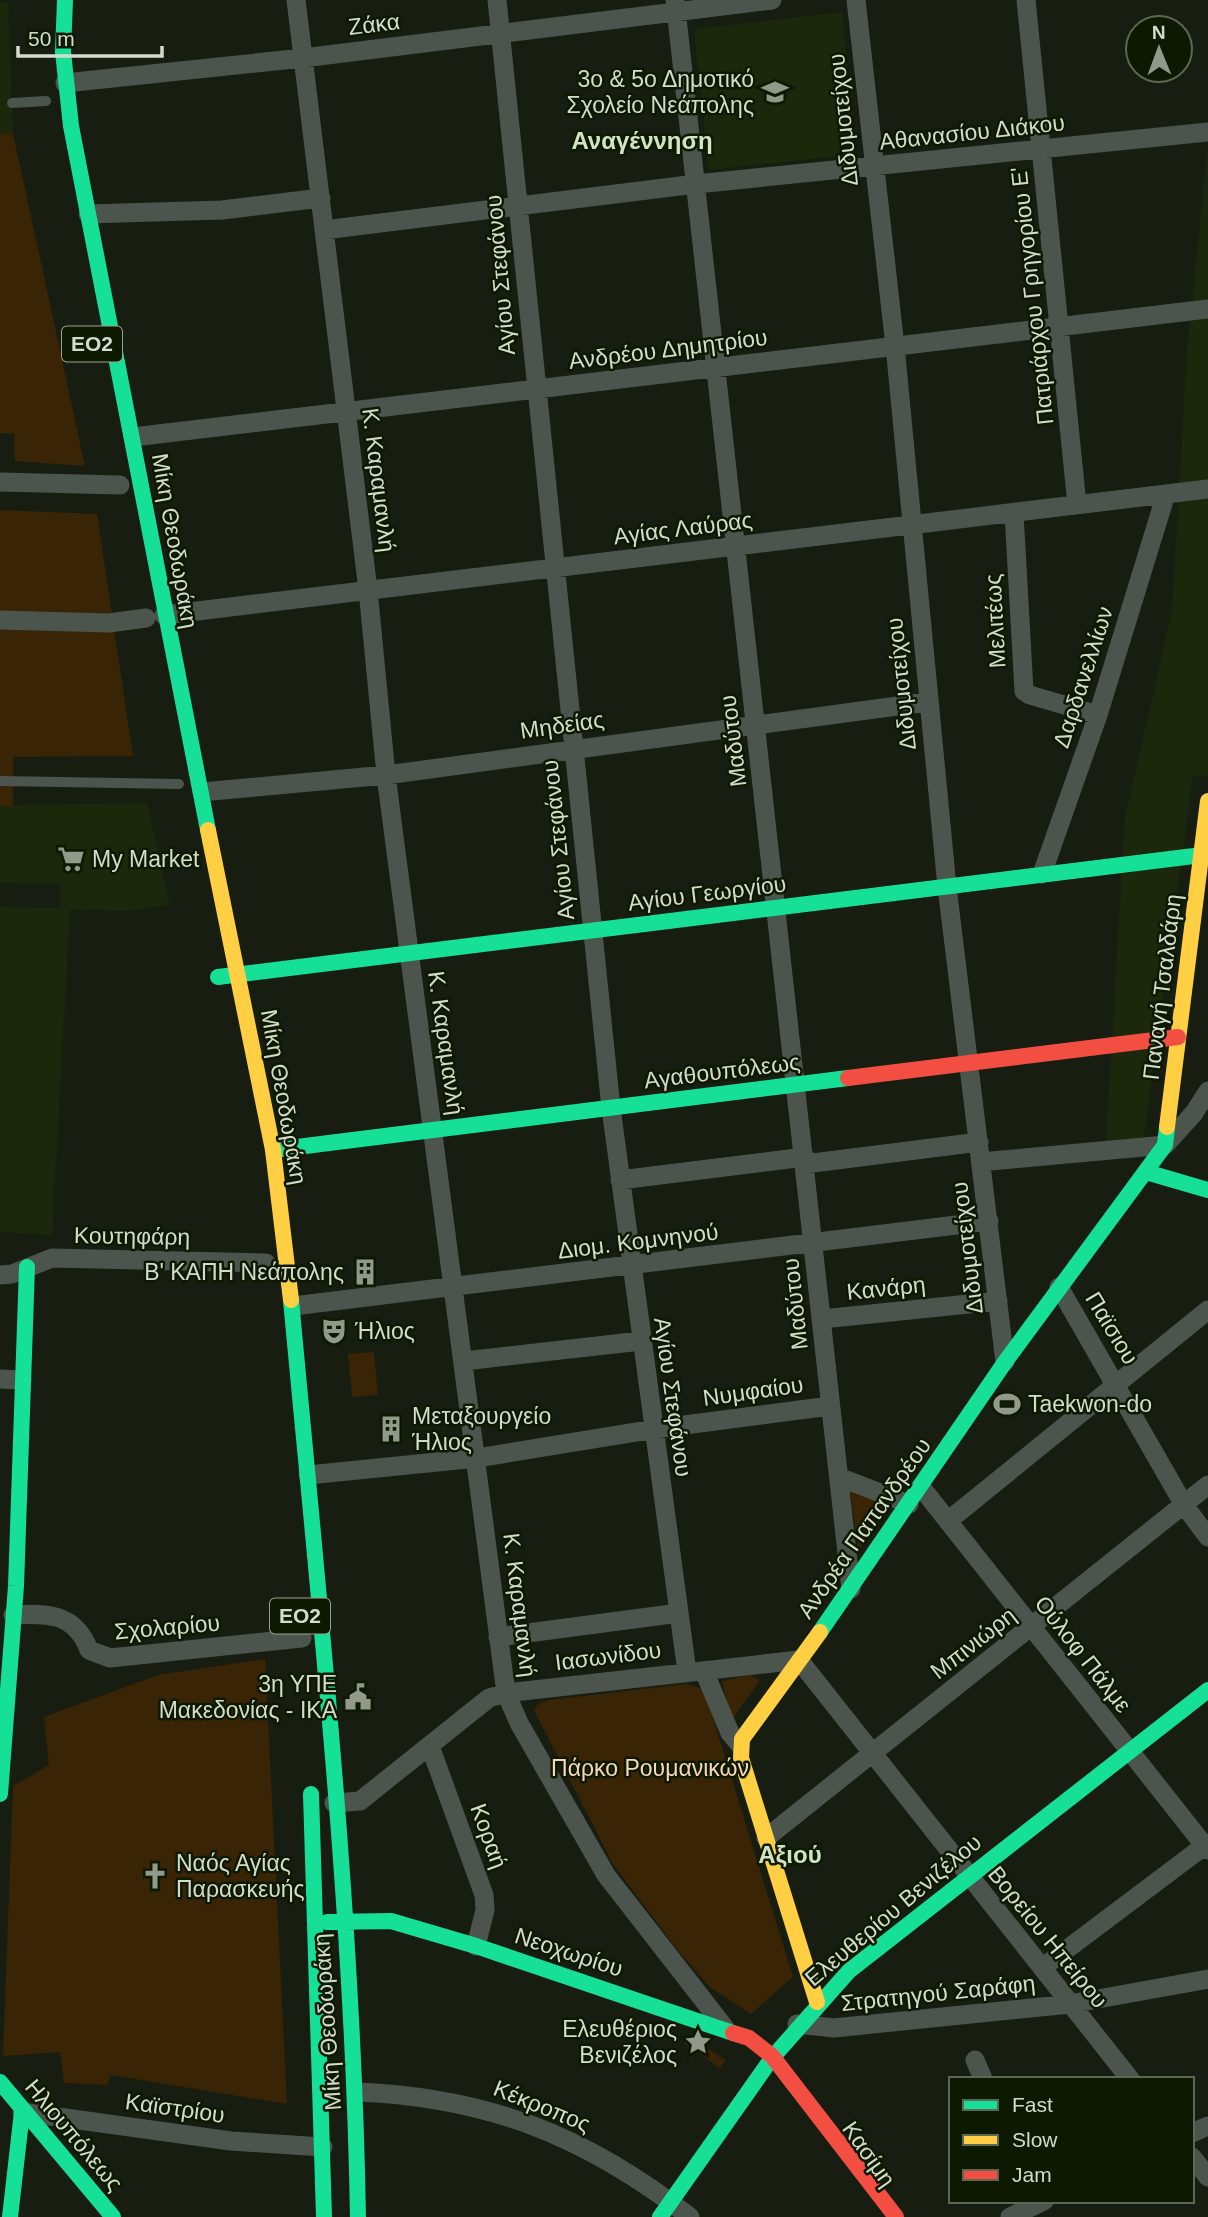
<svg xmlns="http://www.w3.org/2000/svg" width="1208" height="2217" font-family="Arial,sans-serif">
<rect width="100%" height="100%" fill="#171d10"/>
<path fill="#1b280b" d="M 0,2 L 8,2 L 13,133 L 0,134 Z
M 842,12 L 856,154 L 709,170 L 694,29 Z
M 1208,145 L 1208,777 L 1193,776 L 1144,1137 L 1106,1141 L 1125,817 L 1172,611 L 1187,350 Z
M 147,803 L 170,905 L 126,911 L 70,910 L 52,1235 L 0,1232 L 0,907 L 61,908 L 59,884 L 0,883 L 0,805 Z"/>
<path fill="#3a2406" d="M 13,133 L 85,466 L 15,461 L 14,434 L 0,433 L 0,134 Z
M 0,510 L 97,514 L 133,756 L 13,757 L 13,806 L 0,806 Z
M 374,1352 L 378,1395 L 352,1397 L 348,1354 Z
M 850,1489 L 890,1505 L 858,1551 Z
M 265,1659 L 287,2104 L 111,2075 L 107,2085 L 64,2083 L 60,2052 L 3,2056 L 13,1786 L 49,1765 L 44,1717 L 158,1675 Z
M 749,1675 L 760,1680 L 734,1717 L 729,1711 L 722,1681 Z
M 686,1684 L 704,1689 L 793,1977 L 751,2014 L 711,1988 L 679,1952 L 613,1864 L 534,1710 L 538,1704 L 549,1700 Z
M 692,2034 L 710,2037 L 704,2047 L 726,2060 L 720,2068 L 684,2043 Z"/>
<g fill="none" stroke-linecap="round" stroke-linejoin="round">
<path stroke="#4b554e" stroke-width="10" d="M 12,103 L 46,101
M 0,781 L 179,784"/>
<path stroke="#4b554e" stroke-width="19" d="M 296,0 L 368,590 L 386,775 L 506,1693 L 519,1723 L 606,1875 L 725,2028
M 497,0 L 611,1108 L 687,1672
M 675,0 L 851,1589
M 856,0 L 895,346 L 947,887 L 1005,1362
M 1026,0 L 1077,505
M 65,83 L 303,58 L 772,0
M 88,214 L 222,210 L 321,198
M 324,230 L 696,184 L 1208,132
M 133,437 L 1208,309
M 0,482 L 120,485
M 1014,513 L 1024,691 L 1030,695 L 1098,715
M 164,615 L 1208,489
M 0,620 L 109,623 L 146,618
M 202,792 L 386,775 L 927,702
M 1042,874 L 1098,715 L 1166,494
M 981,1162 L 1165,1145 L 1194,1113 L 1208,1091
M 805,1164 L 979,1142
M 620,1180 L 805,1157
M 0,1275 L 12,1274 L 52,1258 L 266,1263
M 1059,1287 L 1184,1505 L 1208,1537
M 293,1306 L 989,1221
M 822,1319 L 998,1301
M 464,1361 L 641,1341
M 0,1379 L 22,1380
M 308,1475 L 477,1458 L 654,1429 L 830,1406
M 839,1477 L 909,1504
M 921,1487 L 1208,1850
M 948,1521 L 1208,1310
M 13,1615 C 48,1613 75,1613 89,1650 L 110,1658 L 302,1638
M 498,1637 L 679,1613
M 704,1671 L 730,1733 L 740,1745
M 430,1746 L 484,1895 L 485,1910 L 476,1946
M 334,1803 L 360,1801 L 489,1698 L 506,1693 L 799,1660 L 1130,2079
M 766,1838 L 1208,1485
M 1042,1968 L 1208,1843
M 797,2024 L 834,2028 L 1070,2004 L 1208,1979
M 975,2060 L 983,2079
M 356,2092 C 488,2097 586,2136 690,2217
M 22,2112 L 231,2141 L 323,2147
M 1192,2133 L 1208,2126
M 1192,2157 L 1208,2177
M 1010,2217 L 1044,2201"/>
<path stroke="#16e098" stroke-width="16" d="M 65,0 L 63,52 L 71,126 L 208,830
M 218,977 L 1202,855
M 273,1150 L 848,1078
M 1146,1172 L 1208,1190
M 291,1300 C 319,1604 353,1912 358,2217
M 820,1632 L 1005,1362 L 1165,1145 L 1167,1127
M 0,1794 L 16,1586 L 27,1267
M 311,1794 L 324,2217
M 327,1922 L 391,1921 L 476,1946 L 733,2033
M 0,2082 L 113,2217
M 10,2217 L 22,2112
M 660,2217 L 772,2058 L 849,1971 L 1208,1690"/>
<path stroke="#ffcf43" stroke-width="16" d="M 208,830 L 273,1150 L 291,1300
M 1167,1127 L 1208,801
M 817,2002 L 741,1758 L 742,1739 L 820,1632"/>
<path stroke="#f24e42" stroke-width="16" d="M 848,1078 L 1178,1037
M 733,2033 L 749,2038 L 772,2056 L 896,2217"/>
</g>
<defs>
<g id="school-bare" transform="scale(2.1)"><path d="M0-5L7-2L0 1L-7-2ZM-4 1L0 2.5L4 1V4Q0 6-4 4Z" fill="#91998a" stroke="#0e1902" stroke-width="2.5" paint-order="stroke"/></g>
<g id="supermarket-bare" transform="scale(2.1)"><path d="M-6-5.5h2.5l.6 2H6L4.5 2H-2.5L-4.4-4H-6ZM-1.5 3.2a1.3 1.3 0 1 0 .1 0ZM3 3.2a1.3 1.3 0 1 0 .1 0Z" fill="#91998a" stroke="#0e1902" stroke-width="2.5" paint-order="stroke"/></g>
<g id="building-bare" transform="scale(2.1)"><path d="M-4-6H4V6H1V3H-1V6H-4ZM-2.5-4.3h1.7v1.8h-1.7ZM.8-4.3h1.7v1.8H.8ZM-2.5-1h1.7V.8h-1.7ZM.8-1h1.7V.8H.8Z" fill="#91998a" stroke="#0e1902" stroke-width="2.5" paint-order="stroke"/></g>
<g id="theatre-bare" transform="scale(2.1)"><path d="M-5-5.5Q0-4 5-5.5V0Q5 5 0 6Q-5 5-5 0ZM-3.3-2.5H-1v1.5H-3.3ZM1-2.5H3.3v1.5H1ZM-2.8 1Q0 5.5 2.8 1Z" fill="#91998a" stroke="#0e1902" stroke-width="2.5" paint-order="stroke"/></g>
<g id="stadium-bare" transform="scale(2.1)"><path d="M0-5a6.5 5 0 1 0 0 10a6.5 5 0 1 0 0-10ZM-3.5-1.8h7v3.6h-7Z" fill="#91998a" stroke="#0e1902" stroke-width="2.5" paint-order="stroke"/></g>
<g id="civic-bare" transform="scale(2.1)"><path d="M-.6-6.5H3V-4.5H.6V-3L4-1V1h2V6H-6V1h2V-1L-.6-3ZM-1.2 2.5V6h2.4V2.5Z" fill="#91998a" stroke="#0e1902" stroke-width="2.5" paint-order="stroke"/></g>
<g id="church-bare" transform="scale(2.1)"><path d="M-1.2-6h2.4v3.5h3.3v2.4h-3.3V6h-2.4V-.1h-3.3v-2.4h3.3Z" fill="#91998a" stroke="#0e1902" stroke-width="2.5" paint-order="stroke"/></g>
<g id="sight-bare" transform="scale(2.1)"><path d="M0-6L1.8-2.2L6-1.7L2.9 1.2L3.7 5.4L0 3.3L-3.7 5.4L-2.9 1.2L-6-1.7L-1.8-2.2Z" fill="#91998a" stroke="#0e1902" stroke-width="2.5" paint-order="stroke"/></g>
</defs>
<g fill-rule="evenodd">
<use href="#school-bare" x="775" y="92"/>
<use href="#supermarket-bare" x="71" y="859"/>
<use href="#building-bare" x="365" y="1272"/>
<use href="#theatre-bare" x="334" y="1331"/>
<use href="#stadium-bare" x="1007" y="1404"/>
<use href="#building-bare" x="391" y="1429"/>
<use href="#civic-bare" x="358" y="1697"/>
<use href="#church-bare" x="155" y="1876"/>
<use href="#sight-bare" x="698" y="2042"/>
</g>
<g text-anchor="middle" stroke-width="5" stroke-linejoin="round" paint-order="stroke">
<g fill="#0e1902" stroke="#98a28f" stroke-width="2">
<rect x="62" y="326.5" width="60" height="35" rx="5"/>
<rect x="270" y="1598.5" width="60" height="35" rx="5"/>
</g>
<g font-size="21" font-weight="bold" fill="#d3dccc">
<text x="92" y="351">ΕΟ2</text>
<text x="300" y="1623">ΕΟ2</text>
</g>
<g font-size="23" fill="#d3dccc" stroke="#0e1902">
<text transform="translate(374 24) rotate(-7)" y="8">Ζάκα</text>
<text transform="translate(843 120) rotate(-96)" y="8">Διδυμοτείχου</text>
<text transform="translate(972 132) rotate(-6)" y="8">Αθανασίου Διάκου</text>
<text transform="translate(500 275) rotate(-95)" y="8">Αγίου Στεφάνου</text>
<text transform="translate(1032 296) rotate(-96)" y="8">Πατριάρχου Γρηγορίου Ε'</text>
<text transform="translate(668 349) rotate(-7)" y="8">Ανδρέου Δημητρίου</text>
<text transform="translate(379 480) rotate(83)" y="8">Κ. Καραμανλή</text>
<text transform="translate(683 528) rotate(-7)" y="8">Αγίας Λαύρας</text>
<text transform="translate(175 541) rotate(80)" y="8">Μίκη Θεοδωράκη</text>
<text transform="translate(995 621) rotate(-93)" y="8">Μελιτέως</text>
<text transform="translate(1083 677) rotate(-72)" y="8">Δαρδανελλίων</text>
<text transform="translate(901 684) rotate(-96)" y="8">Διδυμοτείχου</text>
<text transform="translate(562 725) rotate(-8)" y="8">Μηδείας</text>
<text transform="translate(733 741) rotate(-97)" y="8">Μαδύτου</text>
<text transform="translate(558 840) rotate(-96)" y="8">Αγίου Στεφάνου</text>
<text transform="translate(707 893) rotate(-7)" y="8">Αγίου Γεωργίου</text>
<text transform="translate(1162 987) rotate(-83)" y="8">Παναγή Τσαλδάρη</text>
<text transform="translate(446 1043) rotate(82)" y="8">Κ. Καραμανλή</text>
<text transform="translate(722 1071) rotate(-7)" y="8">Αγαθουπόλεως</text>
<text transform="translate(284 1097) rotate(80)" y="8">Μίκη Θεοδωράκη</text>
<text transform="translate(132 1236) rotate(1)" y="8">Κουτηφάρη</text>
<text transform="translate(638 1241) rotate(-7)" y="8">Διομ. Κομνηνού</text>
<text transform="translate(967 1248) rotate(-97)" y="8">Διδυμοτείχου</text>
<text transform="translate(886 1288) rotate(-6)" y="8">Κανάρη</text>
<text transform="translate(795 1304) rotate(-96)" y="8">Μαδύτου</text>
<text transform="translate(1112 1328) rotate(59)" y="8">Παϊσιου</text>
<text transform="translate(753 1391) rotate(-8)" y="8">Νυμφαίου</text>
<text transform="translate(673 1397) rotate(82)" y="8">Αγίου Στεφάνου</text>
<text transform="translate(864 1528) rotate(-55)" y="8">Ανδρέα Παπανδρέου</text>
<text transform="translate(520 1605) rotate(83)" y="8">Κ. Καραμανλή</text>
<text transform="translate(167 1627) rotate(-5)" y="8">Σχολαρίου</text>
<text transform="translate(973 1643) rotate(-38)" y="8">Μπινιώρη</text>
<text transform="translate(1083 1654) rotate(52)" y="8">Ούλοφ Πάλμε</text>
<text transform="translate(608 1656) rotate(-7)" y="8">Ιασωνίδου</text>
<text transform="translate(489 1836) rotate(70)" y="8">Κοραή</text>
<text transform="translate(893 1910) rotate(-40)" y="8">Ελευθερίου Βενιζέλου</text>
<text transform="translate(1048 1937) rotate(51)" y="8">Βορείου Ηπείρου</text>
<text transform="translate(569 1952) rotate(18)" y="8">Νεοχωρίου</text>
<text transform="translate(938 1993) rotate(-6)" y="8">Στρατηγού Σαράφη</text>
<text transform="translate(327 2022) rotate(-94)" y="8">Μίκη Θεοδωράκη</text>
<text transform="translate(542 2106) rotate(22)" y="8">Κέκροπος</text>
<text transform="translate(175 2108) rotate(8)" y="8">Καϊστρίου</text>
<text transform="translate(74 2135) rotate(50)" y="8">Ηλιουπόλεως</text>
<text transform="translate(869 2154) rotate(55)" y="8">Κασίμη</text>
</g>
<g font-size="23" fill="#d3dccc" stroke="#0e1902" text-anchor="start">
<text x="754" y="87" text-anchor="end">3ο &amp; 5ο Δημοτικό<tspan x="754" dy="26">Σχολείο Νεάπολης</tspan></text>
<text x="92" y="867">My Market</text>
<text x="344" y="1280" text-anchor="end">Β' ΚΑΠΗ Νεάπολης</text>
<text x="355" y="1339">Ήλιος</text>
<text x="1028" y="1412">Taekwon-do</text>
<text x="412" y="1424">Μεταξουργείο<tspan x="412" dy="26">Ήλιος</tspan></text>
<text x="337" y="1692" text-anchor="end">3η ΥΠΕ<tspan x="337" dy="26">Μακεδονίας - IKA</tspan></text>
<text x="176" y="1871">Ναός Αγίας<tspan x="176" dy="26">Παρασκευής</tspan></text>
<text x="677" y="2037" text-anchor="end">Ελευθέριος<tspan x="677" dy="26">Βενιζέλος</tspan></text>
</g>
<g font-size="23" fill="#f7d7b8" stroke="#0e1902">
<text x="650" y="1776">Πάρκο Ρουμανικών</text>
</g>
<g font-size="24" font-weight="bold" fill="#d3e4c4" stroke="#0e1902">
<text x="642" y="149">Αναγέννηση</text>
<text x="790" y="1863">Αξιού</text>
</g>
</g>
<rect x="949" y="2077" width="245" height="126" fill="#0e1902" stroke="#5d6753" stroke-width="2"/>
<rect x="963" y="2100" width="35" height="10" fill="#16e098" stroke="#5d6753" stroke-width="2"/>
<text x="1012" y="2112" font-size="21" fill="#d3dccc">Fast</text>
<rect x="963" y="2135" width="35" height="10" fill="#ffcf43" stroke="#5d6753" stroke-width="2"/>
<text x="1012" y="2147" font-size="21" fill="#d3dccc">Slow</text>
<rect x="963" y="2170" width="35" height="10" fill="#f24e42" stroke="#5d6753" stroke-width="2"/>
<text x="1012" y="2182" font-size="21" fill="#d3dccc">Jam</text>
<g transform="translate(1159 49) rotate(359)"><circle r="33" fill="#0e1902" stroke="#5d6753" stroke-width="2"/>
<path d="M0-5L12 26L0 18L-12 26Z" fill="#91998a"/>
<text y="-10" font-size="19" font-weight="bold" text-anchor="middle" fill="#d3dccc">N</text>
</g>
<path d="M18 46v10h144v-10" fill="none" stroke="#d3dccc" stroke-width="3.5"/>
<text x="28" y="46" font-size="21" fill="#d3dccc" stroke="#0e1902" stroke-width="5" paint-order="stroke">50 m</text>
</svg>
